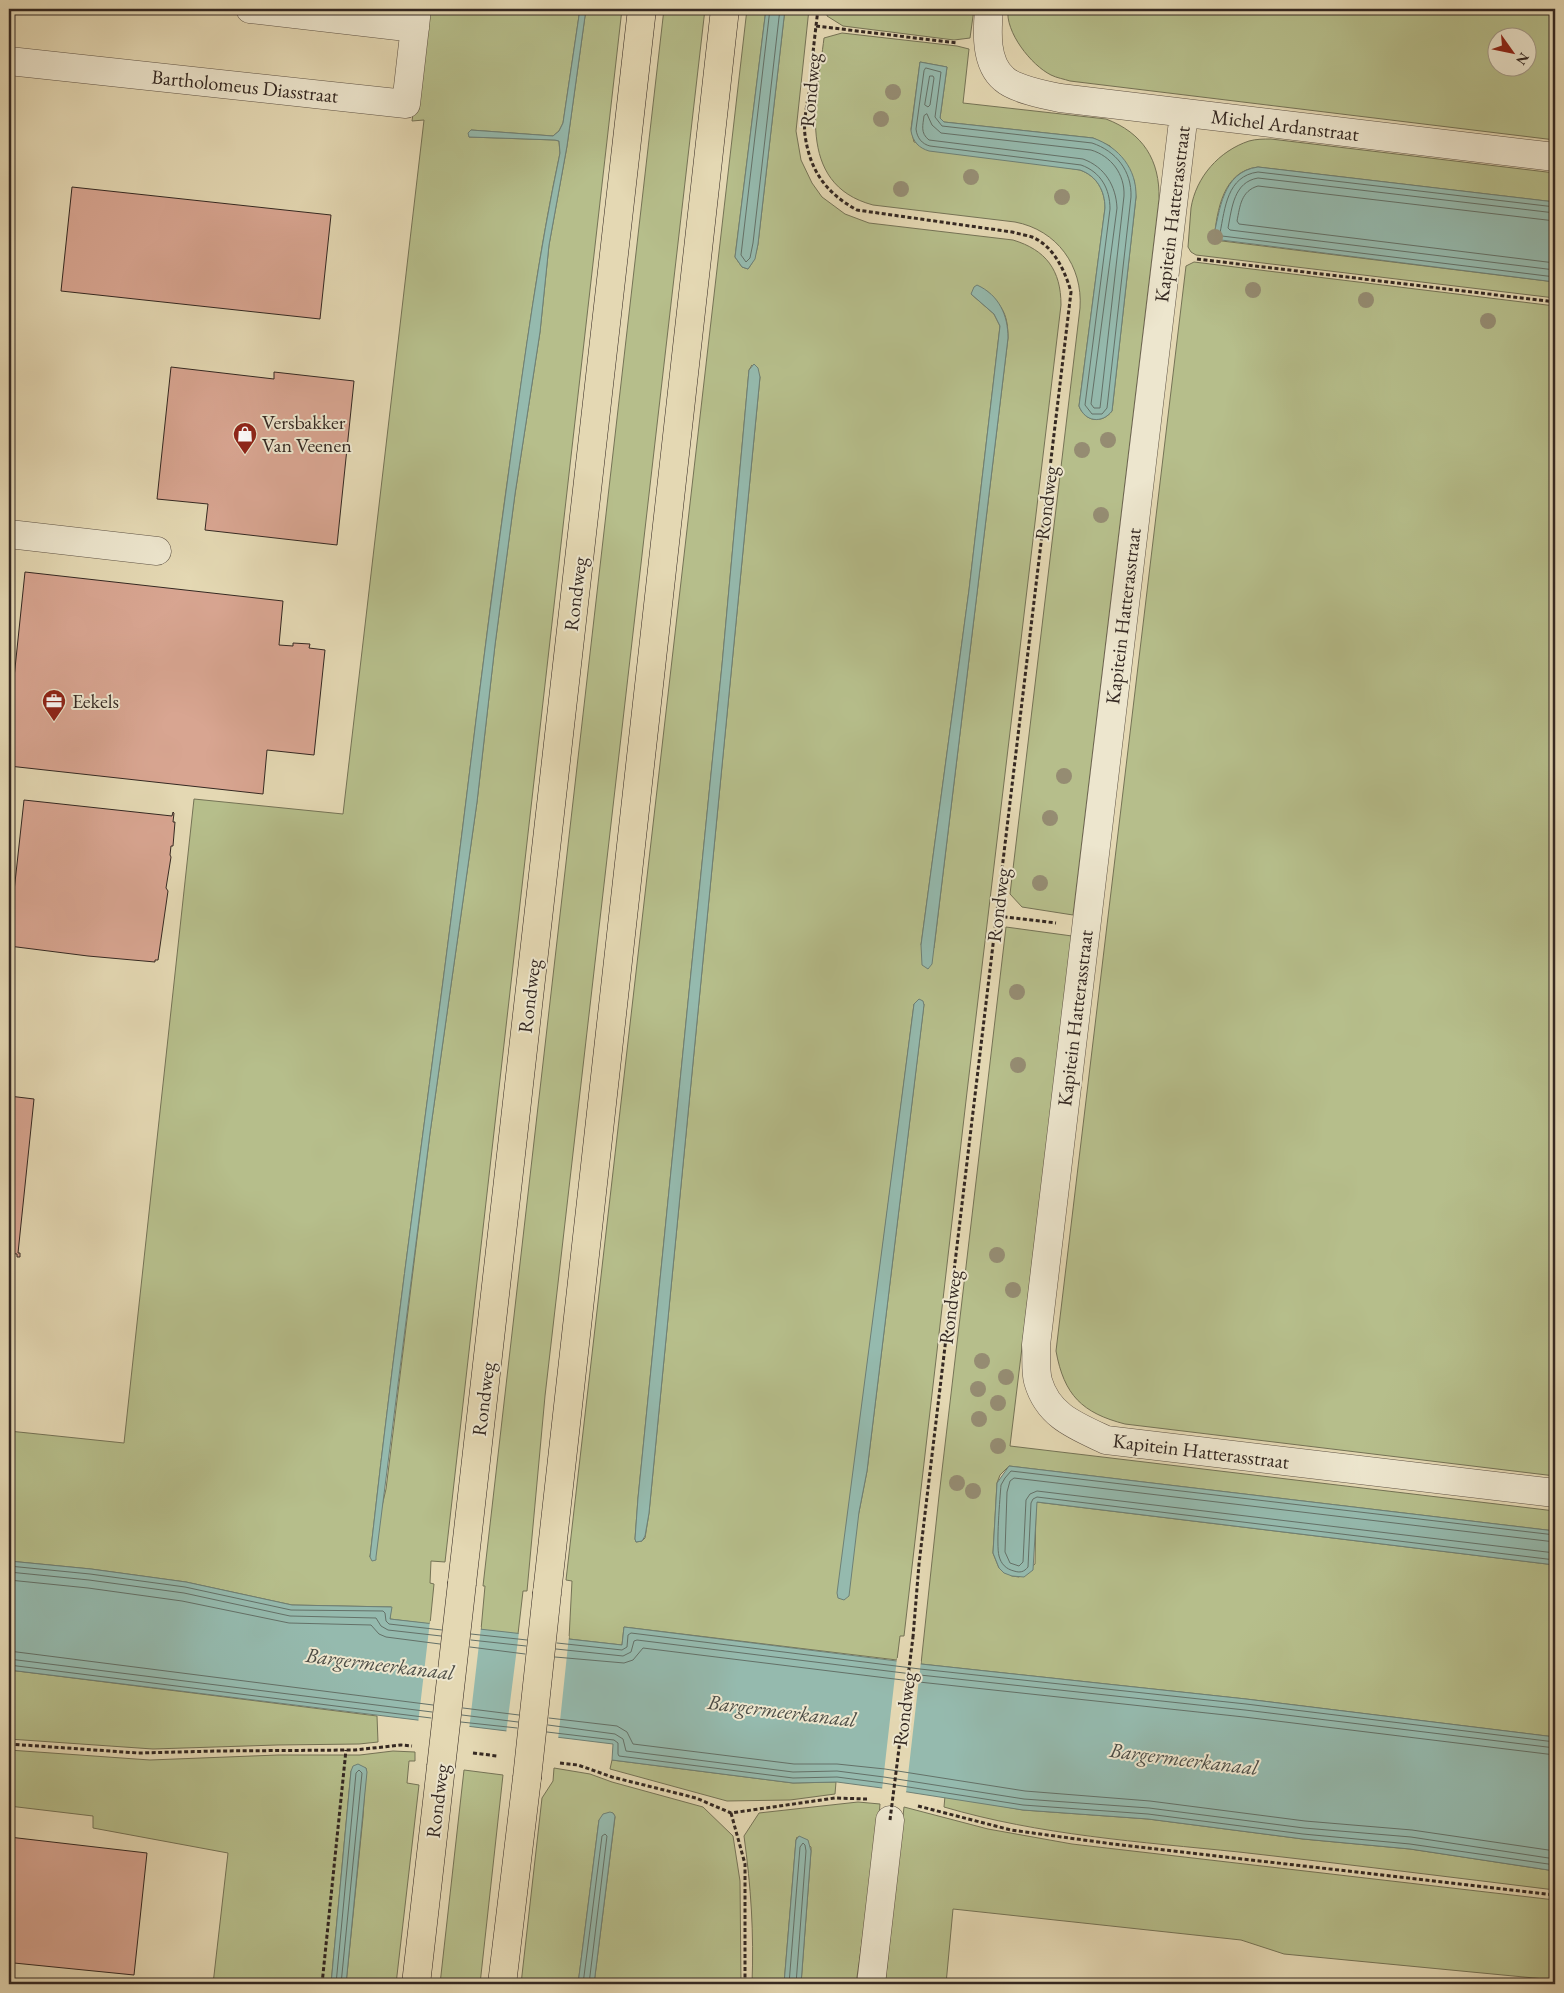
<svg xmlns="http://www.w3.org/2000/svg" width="1564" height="1993" font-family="'EB Garamond',serif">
<rect width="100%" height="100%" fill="#e4d8b3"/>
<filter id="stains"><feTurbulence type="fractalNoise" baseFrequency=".004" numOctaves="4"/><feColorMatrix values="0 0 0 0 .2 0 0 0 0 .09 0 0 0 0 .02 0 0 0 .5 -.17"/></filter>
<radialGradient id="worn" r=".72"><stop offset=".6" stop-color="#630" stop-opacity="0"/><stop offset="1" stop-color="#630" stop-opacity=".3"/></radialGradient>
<path fill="#b6be8b" stroke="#757356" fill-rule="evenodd" d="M 428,9 L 580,9 L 563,123 L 559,131 L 553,136 L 471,130 L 469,137 L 555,140 L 559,141 L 560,153 C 542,236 530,321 518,405 C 499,537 482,669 466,801 C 435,1053 398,1305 370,1557 L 386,1489 L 430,1133 L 477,802 L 495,645 L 515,494 L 540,332 L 549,245 L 567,146 L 586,9 L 622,9 L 445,1562 L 431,1561 L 430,1583 L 434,1584 L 430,1624 L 390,1619 L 391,1607 L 292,1605 L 186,1582 L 91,1569 L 9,1561 L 9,1431 L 124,1443 L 194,799 L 343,814 L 424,120 L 412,121 Z
M 664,9 L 705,9 L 545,1396 L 527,1591 L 523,1591 L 518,1634 L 481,1630 L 485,1586 L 483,1586 Z
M 747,9 L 766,9 L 735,257 L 742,267 L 748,269 C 754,261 756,254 758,244 L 785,9 L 809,9 L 796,131 L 801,160 L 812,183 L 822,197 L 845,214 L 869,223 L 1013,240 C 1046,250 1061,270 1061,305 L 967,1092 L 904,1636 L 900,1636 L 897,1660 L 624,1627 L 622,1645 L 569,1639 L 572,1581 L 566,1580 ZM 987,291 C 1003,307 1008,315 1008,338 L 934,948 L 921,945 L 969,590 L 1000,326 L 994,314 L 971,294 ZM 752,365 L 760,377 L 649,1513 L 645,1538 L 642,1541 L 636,1542 L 635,1539 L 638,1498 L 722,665 L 749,370 ZM 914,1004 L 924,1004 L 867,1471 L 859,1512 L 838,1596 Z
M 828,9 L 974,9 L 970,38 L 954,40 L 843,26 L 827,16 Z
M 1008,9 L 1555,9 L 1555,140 L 1070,81 C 1064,79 1057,78 1051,75 C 1031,65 1005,32 1008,9 ZM 1496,38 L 1526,38 L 1526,68 L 1496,68 Z
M 842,33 L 957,46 L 969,49 L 963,103 L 1106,119 C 1143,133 1160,160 1159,199 L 1073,915 L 1022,907 L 1010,894 L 1080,308 C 1083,266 1057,230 1015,222 L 873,205 C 794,184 817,98 824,38 ZM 920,62 L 947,67 L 940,118 L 944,122 L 1093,138 L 1110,146 L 1134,180 L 1136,197 L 1112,411 C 1102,424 1085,422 1079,406 L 1105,208 C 1105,191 1097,176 1080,170 L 914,142 L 911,129 Z
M 1271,139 L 1555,173 L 1555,202 L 1258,167 C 1223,171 1217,210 1214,240 L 1555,282 L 1555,298 L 1196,255 L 1191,252 L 1188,247 C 1189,234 1190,221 1191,208 C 1196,177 1219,151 1249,141 C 1256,139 1264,139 1271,139 Z
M 1194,262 L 1555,306 L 1555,1476 L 1125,1424 C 1082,1413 1064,1395 1056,1351 L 1186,266 Z
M 1006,927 L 1072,936 L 1010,1446 L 1555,1511 L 1555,1531 L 1009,1466 L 1000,1475 L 997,1483 L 993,1553 L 999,1568 L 1012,1576 L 1019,1577 L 1035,1564 L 1036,1502 L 1555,1565 L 1555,1737 L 1246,1699 L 921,1664 L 939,1496 Z
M 9,1670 L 377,1716 L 378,1742 L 359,1744 L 277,1745 L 153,1749 L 9,1739 Z
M 9,1750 L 150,1760 L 278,1755 L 360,1755 L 393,1751 L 415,1752 L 415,1761 L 409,1761 L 407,1783 L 419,1785 L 396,1984 L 346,1984 L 363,1817 L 366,1768 L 351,1771 L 331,1984 L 213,1984 L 228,1853 L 93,1828 L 93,1816 L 9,1806 Z
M 612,1760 L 793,1783 L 836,1782 L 835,1794 L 790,1800 L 727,1801 L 610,1769 Z
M 554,1768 L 590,1774 L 612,1782 L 703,1807 L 733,1836 L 740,1881 L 741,1984 L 594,1984 L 615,1817 L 613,1813 L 599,1820 L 578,1984 L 521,1984 L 542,1798 L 553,1781 Z
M 464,1770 L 503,1775 L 480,1984 L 440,1984 Z
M 945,1796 L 1023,1810 L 1148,1819 L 1303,1839 L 1410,1849 L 1555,1871 L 1555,1890 C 1450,1877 1345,1864 1239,1852 C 1141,1842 1039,1835 944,1807 Z
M 858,1802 L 880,1804 L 878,1830 L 856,1984 L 801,1984 L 811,1851 L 811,1847 L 797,1837 L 796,1840 L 784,1984 L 752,1984 C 754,1933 751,1887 744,1836 L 759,1813 Z
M 904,1807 L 988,1829 L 1072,1844 L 1555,1900 L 1555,1980 L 1284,1954 L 1241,1940 L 953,1909 L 946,1984 L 885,1984 Z"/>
<path fill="#95baae" stroke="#6e8076" d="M 580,9 L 586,9 L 567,146 L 549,245 L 540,332 L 515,494 L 495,645 L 477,802 L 430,1133 L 376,1557 L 376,1560 L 372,1561 L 370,1557 C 398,1305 435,1053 466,801 C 480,686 495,570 511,455 C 525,354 539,252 560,153 L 559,141 L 555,140 L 469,137 L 468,133 L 471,130 L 553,136 L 559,131 L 563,123 Z
M 766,9 L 785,9 L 758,244 L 755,259 L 748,269 L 742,267 L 735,257 Z
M 920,62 L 947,67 L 940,118 L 944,122 L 1093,138 C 1119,147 1137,169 1136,197 L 1112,411 C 1102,424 1085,422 1079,406 L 1105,208 C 1105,191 1097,176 1080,170 L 929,151 C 919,148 913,142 911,131 Z
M 1258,167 L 1555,202 L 1555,282 L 1213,239 C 1220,210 1222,172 1258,167 Z
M 977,285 C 999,295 1008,315 1008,338 L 932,964 L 928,969 L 922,965 L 921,945 L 969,590 L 1000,326 L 994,314 L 971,294 L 974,287 Z
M 754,364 L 758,368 L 760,377 L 649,1513 L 645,1536 L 642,1541 L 636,1542 L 635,1539 L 638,1498 L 722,665 L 749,370 Z
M 919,999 L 923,1001 L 924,1005 L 867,1471 L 859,1512 L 849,1596 L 844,1600 L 838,1598 L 837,1593 L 914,1004 Z
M 1009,1466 L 1555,1531 L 1555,1565 L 1037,1502 L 1033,1570 L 1024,1577 L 1012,1576 L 1004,1573 L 999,1568 L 993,1553 L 997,1483 Z
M 9,1561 L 91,1569 L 186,1582 L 292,1605 L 392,1607 L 390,1619 L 622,1645 L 624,1627 L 921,1664 L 1246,1699 L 1555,1737 L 1555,1871 L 1410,1849 L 1303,1839 L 1148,1819 L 1023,1810 L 882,1788 L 837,1782 L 793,1783 L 612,1760 L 613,1744 L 9,1670 Z
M 358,1764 L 366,1768 L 367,1772 L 346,1984 L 331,1984 L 351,1771 L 353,1766 Z
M 610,1812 L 613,1813 L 615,1816 L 594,1984 L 578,1984 L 599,1820 L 603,1814 Z
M 799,1836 L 808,1840 L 811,1851 L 801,1984 L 784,1984 L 796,1840 Z"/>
<path fill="#e4d8b3" d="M 430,1621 L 481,1627 L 469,1730 L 418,1724 Z
M 519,1632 L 569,1636 L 558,1740 L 506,1734 Z
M 897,1658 L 921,1661 L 906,1793 L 882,1790 Z"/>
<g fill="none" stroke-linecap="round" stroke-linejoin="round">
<path stroke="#647168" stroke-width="1" d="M 770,9 L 741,255 L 746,262 L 750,258 L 753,243 L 780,9
M 926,68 L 941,72 L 935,117 L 942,126 L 1092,143 C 1116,151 1132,171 1131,197 L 1107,408 L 1102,414 L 1092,414 L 1085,405 L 1110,209 C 1110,189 1101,172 1081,165 L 930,146 C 922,144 917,138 916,129 L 924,71 Z
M 930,76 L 933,76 L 934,78 L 930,105 L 928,107 L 925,105 Z
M 927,114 L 932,125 L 941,133 L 1091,150 C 1111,156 1125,174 1124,196 L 1100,408 L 1094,408 L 1091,404 L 1117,208 C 1116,186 1105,167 1083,159 L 929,140 C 920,133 923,125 924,116 Z
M 1555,207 L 1258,172 C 1227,176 1225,208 1220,233 L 1222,236 L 1555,277
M 1555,213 L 1258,178 C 1234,182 1232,207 1228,228 L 1230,230 L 1555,270
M 1555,221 L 1258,186 C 1241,191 1240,206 1237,221 L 1239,224 L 1555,263
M 1555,1535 L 1011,1471 L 1005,1478 L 1001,1485 C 1000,1497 996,1545 999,1556 C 1001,1564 1006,1569 1014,1571 C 1020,1573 1024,1572 1028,1567 L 1031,1503 L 1033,1499 L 1037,1497 L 1555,1560
M 1555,1542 L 1014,1478 L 1010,1481 L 1007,1492 L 1005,1552 L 1010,1563 L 1019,1566 L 1023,1562 L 1026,1500 L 1030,1494 L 1037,1491 L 1555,1553
M 9,1566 L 90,1574 L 185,1587 L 291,1610 L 383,1611 L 385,1613 L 386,1621 L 389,1624 L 442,1630
M 9,1572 L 89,1580 L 184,1593 L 290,1616 L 376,1618 L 381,1626 L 388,1630 L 441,1636
M 9,1580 L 88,1588 L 182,1601 L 289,1623 L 371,1625 L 379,1634 L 386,1637 L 440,1644
M 471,1634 L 527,1640
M 471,1640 L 526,1646
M 557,1643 L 622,1650 L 627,1647 L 628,1635 L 631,1633 L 920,1669 L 1246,1704 L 1555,1742
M 470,1647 L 525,1654
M 556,1649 L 623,1656 L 631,1652 L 634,1641 L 637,1640 L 920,1675 L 1245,1710 L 1555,1748
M 9,1651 L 433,1705
M 555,1657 L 624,1663 L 633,1660 L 643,1648 L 919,1682 L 1244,1717 L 1555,1755
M 9,1659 L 432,1712
M 9,1665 L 431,1718
M 463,1708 L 519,1715
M 462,1715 L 518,1722
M 549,1718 L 617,1726 L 627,1732 L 633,1744 L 794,1764 L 837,1764 L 885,1769 L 1025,1791 L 1150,1801 L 1305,1821 L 1412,1830 L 1555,1851
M 461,1722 L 517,1728
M 548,1725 L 615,1734 L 623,1739 L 626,1751 L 793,1772 L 837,1771 L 884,1777 L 1024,1799 L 1149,1808 L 1304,1828 L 1411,1837 L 1555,1859
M 547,1732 L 614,1740 L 618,1743 L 618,1754 L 619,1756 L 793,1778 L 837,1777 L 883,1783 L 1023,1805 L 1148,1814 L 1303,1834 L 1410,1844 L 1555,1865
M 336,1984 L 356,1773 L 359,1770 L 362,1773 L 341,1984
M 583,1984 L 602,1836 L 605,1834 L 607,1836 L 589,1984
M 789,1984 L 800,1847 L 803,1843 L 805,1845 L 806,1851 L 796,1984"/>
</g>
<path fill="#d8a591" stroke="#342822" d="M 72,187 L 331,215 L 320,319 L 61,291 Z
M 171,367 L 274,379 L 274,372 L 354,381 L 337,545 L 205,530 L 208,504 L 157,499 Z
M 25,572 L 283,601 L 279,645 L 293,646 L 293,643 L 310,644 L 309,648 L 325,650 L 314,755 L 267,750 L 263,794 L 9,766 L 9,726 Z
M 24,800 L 172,816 L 173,812 L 174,813 L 173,822 L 175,822 L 173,846 L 171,846 L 170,855 L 171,857 L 166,888 L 168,891 L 158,960 L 155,960 L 155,962 L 88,956 L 9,946 L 9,928 L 10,928 Z
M 9,1096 L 34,1099 L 18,1253 L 20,1253 L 20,1257 L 17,1257 L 17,1254 L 9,1253 Z
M 9,1837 L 147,1853 L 134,1975 L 14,1963 L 12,1984 L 9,1984 Z"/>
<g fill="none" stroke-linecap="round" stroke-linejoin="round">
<g stroke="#605446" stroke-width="29">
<path id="minor" d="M 250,9 L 415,28
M 989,9 C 987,32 985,63 1004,79 C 1015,89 1045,95 1060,98 L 1555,157
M 9,61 L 406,104 L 417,9
M 1184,113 L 1036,1345 C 1037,1357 1035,1370 1038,1381 C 1048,1416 1076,1426 1106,1440 L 1555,1493
M 9,534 L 157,551
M 871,1984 L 890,1820"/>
</g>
<g stroke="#342822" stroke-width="29">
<path id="major" d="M 462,1583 L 642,9
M 547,1593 L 725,9
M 416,1984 L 441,1767
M 502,1984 L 527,1778"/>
</g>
<path stroke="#342822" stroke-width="3" stroke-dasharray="4 2.5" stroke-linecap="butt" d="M 818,9 C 815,34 812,60 810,85 C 808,101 803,120 805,135 C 810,171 826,193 857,210 L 1012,232 C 1019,234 1026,235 1032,237 C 1054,246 1065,271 1071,292 L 919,1564 L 913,1637
M 816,26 L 957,43
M 1197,259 L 1555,302
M 997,916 L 1056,923
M 9,1744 L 138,1753 L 216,1751 L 355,1750 L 401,1745 L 412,1746
M 473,1753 L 497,1756
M 560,1763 L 578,1765 L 612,1777 L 696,1798 L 731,1813 L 835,1798 L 867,1799
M 918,1806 L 1011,1830 L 1113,1844 L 1555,1895
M 731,1813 L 745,1864 L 745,1984
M 322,1984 L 346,1750"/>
<use href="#minor" stroke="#ede6ce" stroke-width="28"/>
<use href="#major" stroke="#e4d8b3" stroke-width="28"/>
<g stroke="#342822" stroke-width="29" stroke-linecap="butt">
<path id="major-bridge" d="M 441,1767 L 462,1583
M 527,1778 L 547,1593"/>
</g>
<path stroke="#342822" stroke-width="3" stroke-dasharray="4 2.5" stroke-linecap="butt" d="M 890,1820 L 913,1637"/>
<use href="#major-bridge" stroke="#e4d8b3" stroke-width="28"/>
</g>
<g fill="#958c72">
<circle cx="893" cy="92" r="8"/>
<circle cx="881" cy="119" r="8"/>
<circle cx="971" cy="177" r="8"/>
<circle cx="901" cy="189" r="8"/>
<circle cx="1062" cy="197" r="8"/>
<circle cx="1215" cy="237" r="8"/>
<circle cx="1253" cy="290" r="8"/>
<circle cx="1366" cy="300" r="8"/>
<circle cx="1488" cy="321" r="8"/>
<circle cx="1108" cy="440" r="8"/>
<circle cx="1082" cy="450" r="8"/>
<circle cx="1101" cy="515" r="8"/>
<circle cx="1064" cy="776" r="8"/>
<circle cx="1050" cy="818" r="8"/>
<circle cx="1040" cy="883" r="8"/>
<circle cx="1017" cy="992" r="8"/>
<circle cx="1018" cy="1065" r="8"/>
<circle cx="997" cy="1255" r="8"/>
<circle cx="1013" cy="1290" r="8"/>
<circle cx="982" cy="1361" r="8"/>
<circle cx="1006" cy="1377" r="8"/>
<circle cx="978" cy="1389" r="8"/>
<circle cx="998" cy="1403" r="8"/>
<circle cx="979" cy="1419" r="8"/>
<circle cx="998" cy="1446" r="8"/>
<circle cx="957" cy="1483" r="8"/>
<circle cx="973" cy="1491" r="8"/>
</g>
<defs>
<g id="shop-pin" transform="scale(1.25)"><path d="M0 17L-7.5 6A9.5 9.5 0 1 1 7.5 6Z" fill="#8f2418" stroke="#ede6ce"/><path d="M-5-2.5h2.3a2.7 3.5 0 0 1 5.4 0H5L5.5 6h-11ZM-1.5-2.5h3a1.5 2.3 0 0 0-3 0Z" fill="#fff"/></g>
<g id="office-pin" transform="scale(1.25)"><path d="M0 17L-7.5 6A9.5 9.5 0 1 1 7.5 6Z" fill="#8f2418" stroke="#ede6ce"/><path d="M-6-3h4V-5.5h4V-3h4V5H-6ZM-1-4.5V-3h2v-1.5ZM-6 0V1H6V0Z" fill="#fff"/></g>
</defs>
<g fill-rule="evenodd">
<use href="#shop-pin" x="245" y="434"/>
<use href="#office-pin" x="54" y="701"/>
</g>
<g text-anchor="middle" stroke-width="4" stroke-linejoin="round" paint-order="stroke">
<g font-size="20" fill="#342822" stroke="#ede6ce">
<text transform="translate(245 86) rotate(6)" y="7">Bartholomeus Diasstraat</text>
<text transform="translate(810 90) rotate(-85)" y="7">Rondweg</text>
<text transform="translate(1285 125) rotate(7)" y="7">Michel Ardanstraat</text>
<text transform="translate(1172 214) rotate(-83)" y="7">Kapitein Hatterasstraat</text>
<text transform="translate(1046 503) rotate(-83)" y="7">Rondweg</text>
<text transform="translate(575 594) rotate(-83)" y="7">Rondweg</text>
<text transform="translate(1123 616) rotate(-83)" y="7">Kapitein Hatterasstraat</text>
<text transform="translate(998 905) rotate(-83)" y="7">Rondweg</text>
<text transform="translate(529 996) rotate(-83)" y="7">Rondweg</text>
<text transform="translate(1075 1018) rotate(-83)" y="7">Kapitein Hatterasstraat</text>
<text transform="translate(950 1307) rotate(-83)" y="7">Rondweg</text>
<text transform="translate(483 1399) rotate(-83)" y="7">Rondweg</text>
<text transform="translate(1201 1451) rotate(7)" y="7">Kapitein Hatterasstraat</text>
<text transform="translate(904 1709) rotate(-83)" y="7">Rondweg</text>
<text transform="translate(437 1801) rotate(-83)" y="7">Rondweg</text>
</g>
<g font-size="20" fill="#342822" stroke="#ede6ce" text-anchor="start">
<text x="262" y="429">Versbakker<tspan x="262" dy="23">Van Veenen</tspan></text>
<text x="72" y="708">Eekels</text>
</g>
<g font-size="21" font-style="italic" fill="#4c4c45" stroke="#ede6ce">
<text transform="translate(380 1664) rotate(7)" y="7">Bargermeerkanaal</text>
<text transform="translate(782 1711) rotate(7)" y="7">Bargermeerkanaal</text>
<text transform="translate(1184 1759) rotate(7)" y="7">Bargermeerkanaal</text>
</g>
</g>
<rect width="1564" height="1993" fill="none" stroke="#e4d8b3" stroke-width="30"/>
<rect x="10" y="10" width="1544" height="1973" fill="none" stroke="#342822" stroke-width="2.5"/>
<rect x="15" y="15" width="1534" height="1963" fill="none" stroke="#342822"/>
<g transform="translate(1512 52) rotate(123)"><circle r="24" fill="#ede6ce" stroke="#a39a89"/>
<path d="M0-4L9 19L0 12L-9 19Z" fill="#8f2418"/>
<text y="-8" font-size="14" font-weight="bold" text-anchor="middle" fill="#342822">N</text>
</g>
<rect width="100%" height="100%" filter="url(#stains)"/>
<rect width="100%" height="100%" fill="url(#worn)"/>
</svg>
